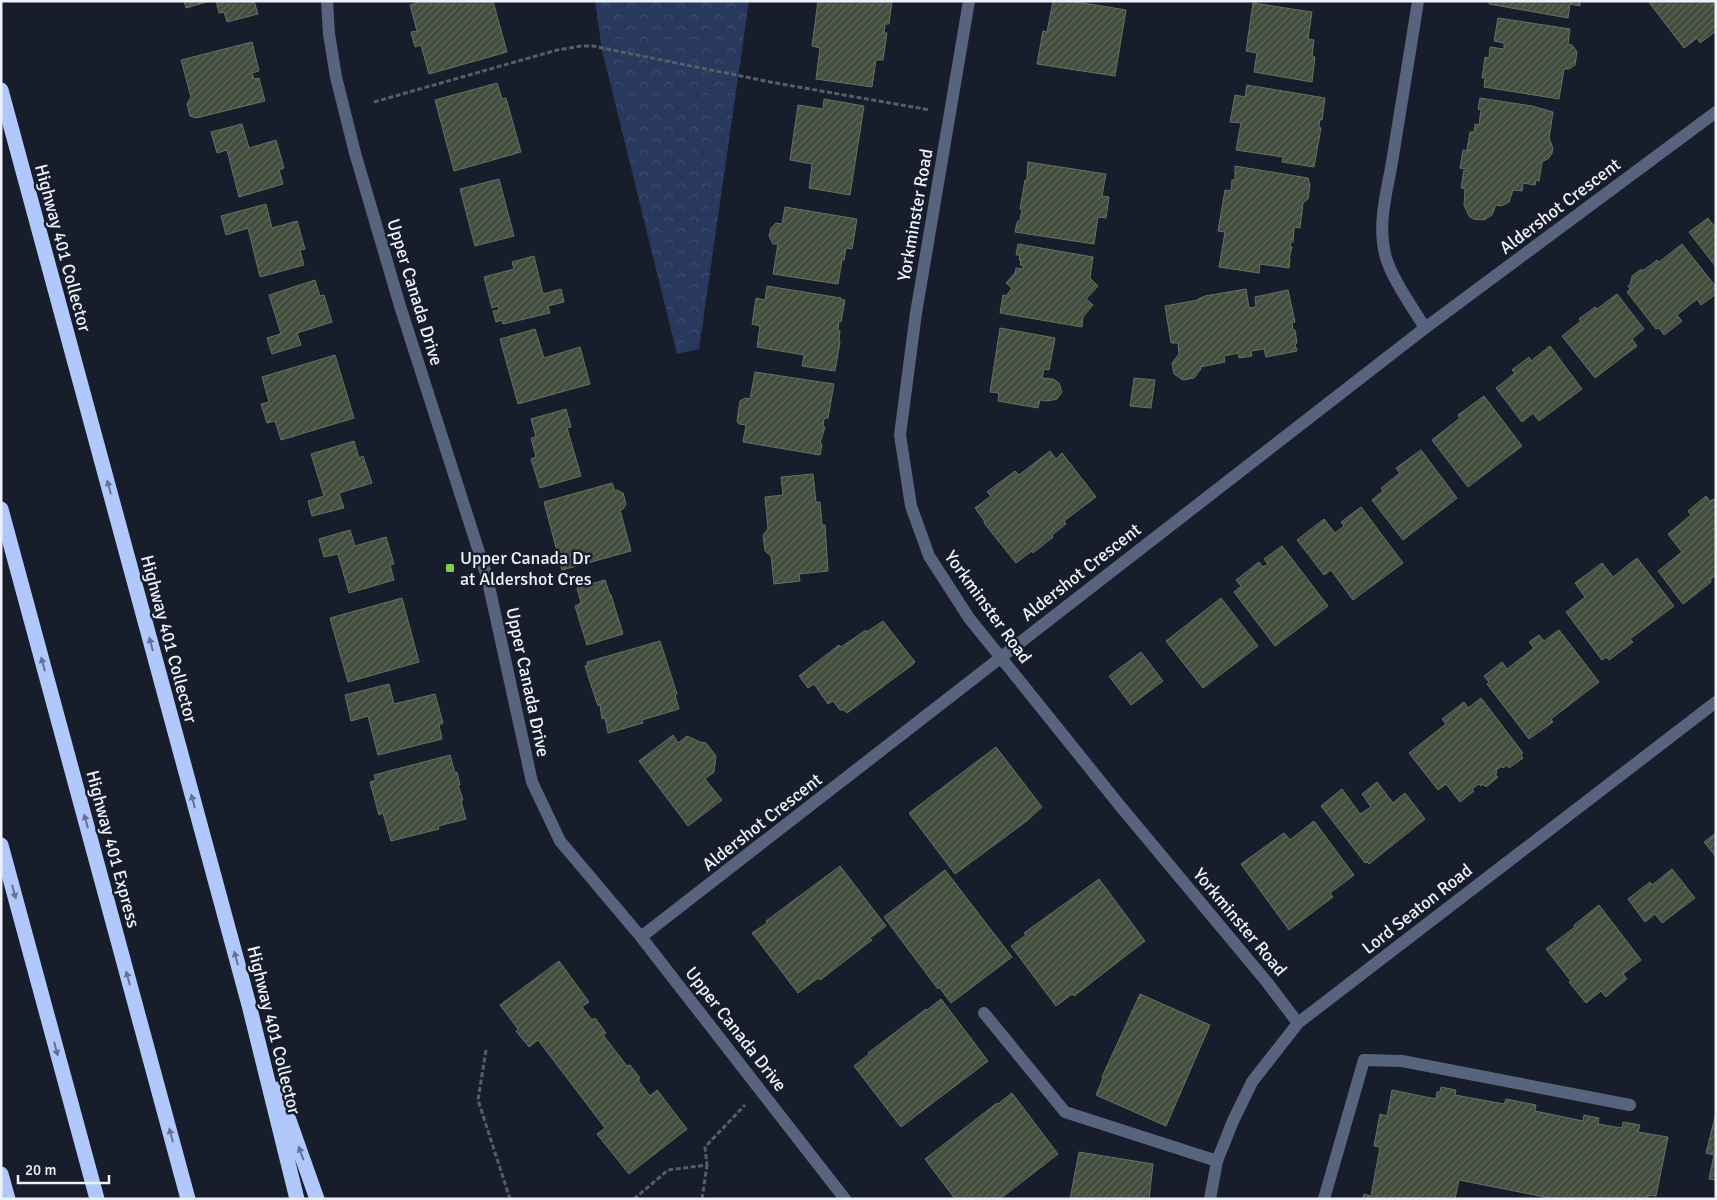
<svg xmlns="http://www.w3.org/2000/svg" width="1717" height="1200" font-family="Signika,sans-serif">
<defs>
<pattern id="park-crowns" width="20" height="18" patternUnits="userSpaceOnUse" patternTransform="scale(1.25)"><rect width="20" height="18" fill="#29385d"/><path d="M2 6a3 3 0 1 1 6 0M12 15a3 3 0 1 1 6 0" fill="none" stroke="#3e4c6d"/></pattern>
<pattern id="building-hatch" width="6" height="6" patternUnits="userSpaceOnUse" patternTransform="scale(1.25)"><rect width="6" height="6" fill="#424d3d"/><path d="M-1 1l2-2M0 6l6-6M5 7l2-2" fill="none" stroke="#5e675a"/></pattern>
</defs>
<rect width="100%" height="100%" fill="#171d2b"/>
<path fill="url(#park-crowns)" d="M 595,1 L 749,1 L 699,349 L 677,354 L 602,50 Z"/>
<path fill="url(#building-hatch)" stroke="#667161" d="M 184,1 L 210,1 L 186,8 Z
M 216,1 L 254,1 L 258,14 L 227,22 L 224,12 L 219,13 Z
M 423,1 L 493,1 L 507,52 L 429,74 L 421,45 L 415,47 L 411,32 L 417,31 L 410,5 Z
M 818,1 L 892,1 L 889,24 L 885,24 L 884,33 L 887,33 L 883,60 L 876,60 L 872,87 L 816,79 L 820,48 L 812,46 Z
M 1053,1 L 1071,1 L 1126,10 L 1115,76 L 1037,64 L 1043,31 L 1047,32 Z
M 1489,1 L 1580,1 L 1580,6 L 1570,4 L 1568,18 L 1489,4 Z
M 1648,1 L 1716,1 L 1716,31 L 1700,43 L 1697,38 L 1684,48 Z
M 1253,3 L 1312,12 L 1308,39 L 1314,40 L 1312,57 L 1315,57 L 1312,82 L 1254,72 L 1257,53 L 1246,51 Z
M 1498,18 L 1570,29 L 1568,44 L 1572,45 L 1577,52 L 1575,65 L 1569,69 L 1564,69 L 1559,99 L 1484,87 L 1485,78 L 1482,78 L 1485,57 L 1489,58 L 1490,47 L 1504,49 L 1504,43 L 1494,41 Z
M 252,42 L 259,71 L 252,73 L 254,79 L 259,78 L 265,101 L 196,118 L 190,116 L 187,104 L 191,97 L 181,60 Z
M 497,83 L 502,99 L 506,98 L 521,152 L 454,171 L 435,100 Z
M 1247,85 L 1325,98 L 1322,120 L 1320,119 L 1319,127 L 1321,128 L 1314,167 L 1282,162 L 1283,157 L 1236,150 L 1241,123 L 1230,122 L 1235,95 L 1245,97 Z
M 1480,98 L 1532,106 L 1553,112 L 1549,138 L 1553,148 L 1552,153 L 1549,158 L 1542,162 L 1539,181 L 1536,180 L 1535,185 L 1523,183 L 1522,191 L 1513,190 L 1509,202 L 1501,206 L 1496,205 L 1492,215 L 1484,220 L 1473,219 L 1469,216 L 1464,205 L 1465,189 L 1461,188 L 1464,170 L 1467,171 L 1468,169 L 1460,168 L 1463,150 L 1471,151 L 1471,150 L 1467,149 L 1470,132 L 1474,132 L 1475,124 L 1479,125 L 1481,110 L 1478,109 Z
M 824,99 L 864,106 L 850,195 L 809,188 L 812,164 L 790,160 L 798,105 L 823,109 Z
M 242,124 L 249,148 L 276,140 L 284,168 L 279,170 L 283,184 L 239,197 L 227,150 L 217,153 L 211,132 Z
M 1028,162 L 1106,174 L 1102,196 L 1109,197 L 1106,218 L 1098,217 L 1094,244 L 1015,232 L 1017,222 L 1020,220 L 1022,210 L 1020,209 L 1025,180 L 1027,180 L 1027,176 Z
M 1235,166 L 1308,178 L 1310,185 L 1308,199 L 1303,203 L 1300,228 L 1295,227 L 1294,229 L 1293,242 L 1291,242 L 1290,246 L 1292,247 L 1289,259 L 1290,259 L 1289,268 L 1260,264 L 1259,273 L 1219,267 L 1225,232 L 1218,231 L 1225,190 L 1231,191 L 1232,180 L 1235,180 Z
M 499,179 L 514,236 L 475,246 L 460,189 Z
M 266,204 L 272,228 L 297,221 L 305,249 L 300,250 L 304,265 L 260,277 L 248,228 L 226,235 L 221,216 Z
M 785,207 L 857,219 L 852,249 L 846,248 L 844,260 L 842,260 L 838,284 L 773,274 L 778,244 L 773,244 L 769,236 L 771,228 L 776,223 L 782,224 Z
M 1708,218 L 1714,226 L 1716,225 L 1716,267 L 1689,232 Z
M 1018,244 L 1093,257 L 1090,278 L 1098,286 L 1086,299 L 1093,305 L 1083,317 L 1082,327 L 1000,313 L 1003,295 L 1006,296 L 1012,288 L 1006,283 L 1015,273 L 1016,268 L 1023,269 L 1023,265 L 1020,265 L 1021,260 L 1019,260 L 1020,255 L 1016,255 Z
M 1682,244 L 1716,287 L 1716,294 L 1701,305 L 1697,299 L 1677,315 L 1682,321 L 1664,335 L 1659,328 L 1656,329 L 1627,292 L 1630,289 L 1628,286 L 1630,285 L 1632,276 L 1640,270 L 1644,270 L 1657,260 L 1659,262 Z
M 534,256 L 543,294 L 561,289 L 564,302 L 548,306 L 550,313 L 503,324 L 502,320 L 496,322 L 493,311 L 499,310 L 498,306 L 492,308 L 484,277 L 514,269 L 512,262 Z
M 315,280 L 320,296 L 324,295 L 332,322 L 297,333 L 301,345 L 272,354 L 267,338 L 281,334 L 269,295 Z
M 767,286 L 841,298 L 841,300 L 845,300 L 841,322 L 839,321 L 838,331 L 840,331 L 839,341 L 840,342 L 835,371 L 802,366 L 804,355 L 757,347 L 760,326 L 752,324 L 756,298 L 765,300 Z
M 1246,289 L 1249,308 L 1256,307 L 1255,297 L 1288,290 L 1295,322 L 1292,323 L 1293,330 L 1295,330 L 1297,343 L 1295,344 L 1297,351 L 1266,357 L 1264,349 L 1251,351 L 1252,356 L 1239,358 L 1238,353 L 1224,356 L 1225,362 L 1200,367 L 1201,369 L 1194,378 L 1183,380 L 1174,374 L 1172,363 L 1179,354 L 1178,343 L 1171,343 L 1165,306 L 1198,300 L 1198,299 L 1205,296 Z
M 1617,294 L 1644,329 L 1632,339 L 1637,346 L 1595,378 L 1562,336 L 1581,321 L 1579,319 L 1595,307 L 1597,309 Z
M 1000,328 L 1055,338 L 1049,370 L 1044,369 L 1042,378 L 1053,379 L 1059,383 L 1062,392 L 1057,399 L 1048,401 L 1040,400 L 1038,408 L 998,401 L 999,393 L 990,392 Z
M 535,329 L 544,358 L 580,347 L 590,384 L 518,404 L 500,339 Z
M 1550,346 L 1582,389 L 1539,421 L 1533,413 L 1522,422 L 1496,388 L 1515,373 L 1512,370 L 1529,357 L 1531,361 Z
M 335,355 L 354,418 L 281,440 L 275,421 L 267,423 L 261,404 L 269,402 L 262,377 Z
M 755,372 L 834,384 L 828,418 L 824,419 L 823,427 L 825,427 L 820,443 L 822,444 L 820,455 L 743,442 L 746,425 L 739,424 L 737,421 L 740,401 L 745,398 L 750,399 Z
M 1134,378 L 1155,380 L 1151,408 L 1130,406 Z
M 1484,396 L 1522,446 L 1468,487 L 1432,440 L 1460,418 L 1458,415 Z
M 566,409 L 571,427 L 567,428 L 581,476 L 540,488 L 531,459 L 536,457 L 531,438 L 536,437 L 531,419 Z
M 354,441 L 359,458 L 363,456 L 372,483 L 339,493 L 344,508 L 312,516 L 308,501 L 324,496 L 311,454 Z
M 1421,450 L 1457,498 L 1403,540 L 1372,500 L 1383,491 L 1381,488 L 1400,473 L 1396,468 Z
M 1050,451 L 1056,459 L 1062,453 L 1096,497 L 1064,521 L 1066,524 L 1052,535 L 1053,537 L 1033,553 L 1032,551 L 1016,563 L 984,523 L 985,522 L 975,508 L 991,496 L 987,492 L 1015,471 L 1019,475 Z
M 813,474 L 816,502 L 820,502 L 822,525 L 825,525 L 828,571 L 799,574 L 800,581 L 774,584 L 771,556 L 765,551 L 763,535 L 768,529 L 765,497 L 783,495 L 781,477 Z
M 612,483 L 615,491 L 617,490 L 623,493 L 626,504 L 623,509 L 620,510 L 631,551 L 562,570 L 544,502 Z
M 1706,496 L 1710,501 L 1716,498 L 1716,575 L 1710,580 L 1711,582 L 1683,604 L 1658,571 L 1682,552 L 1668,534 L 1691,515 L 1688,511 Z
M 1361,507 L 1403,563 L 1353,600 L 1331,570 L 1324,575 L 1297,540 L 1324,519 L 1335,533 L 1344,526 L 1341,522 Z
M 350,530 L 355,546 L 386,537 L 394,564 L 390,565 L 394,580 L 349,593 L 338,554 L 324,557 L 319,539 Z
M 1282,546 L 1328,606 L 1275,646 L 1234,592 L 1241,586 L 1236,580 L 1259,562 L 1263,567 L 1268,564 L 1264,559 Z
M 1637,558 L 1674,606 L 1630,639 L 1633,642 L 1609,660 L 1606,657 L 1602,660 L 1566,612 L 1585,597 L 1575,583 L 1602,563 L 1613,577 Z
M 605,580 L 610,595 L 611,595 L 623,634 L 587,645 L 575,606 L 581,603 L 577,588 Z
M 402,598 L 419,662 L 348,682 L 330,618 Z
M 1221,598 L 1258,646 L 1203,688 L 1166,641 Z
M 883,621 L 915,662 L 912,665 L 847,713 L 844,710 L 840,710 L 833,701 L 828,704 L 814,684 L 808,688 L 799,676 L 839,645 L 841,647 L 866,630 L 867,632 Z
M 1559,630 L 1599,682 L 1551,719 L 1553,722 L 1529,739 L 1487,684 L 1489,682 L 1484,676 L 1502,662 L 1507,669 L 1534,648 L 1529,642 L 1539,635 L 1544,641 Z
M 660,641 L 677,694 L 675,695 L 679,709 L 642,720 L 643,723 L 608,733 L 605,718 L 602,719 L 600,705 L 598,706 L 591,685 L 585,666 L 588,665 L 587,662 Z
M 1141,652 L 1163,681 L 1131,705 L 1109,676 Z
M 389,684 L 394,704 L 435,694 L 443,723 L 439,725 L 442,739 L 378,755 L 368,716 L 351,721 L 345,695 Z
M 1481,698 L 1523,753 L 1521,755 L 1523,758 L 1509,768 L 1507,765 L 1503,768 L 1502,766 L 1496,770 L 1497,773 L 1495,774 L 1498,777 L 1486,787 L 1483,784 L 1481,786 L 1479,784 L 1472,789 L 1474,791 L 1460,802 L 1446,784 L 1438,790 L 1409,753 L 1446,724 L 1442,719 L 1464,702 L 1468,708 Z
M 673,735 L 678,743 L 687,736 L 700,742 L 706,743 L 716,756 L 714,772 L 705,779 L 722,800 L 688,826 L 639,761 Z
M 996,747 L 1042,807 L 1028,820 L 955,874 L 909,813 Z
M 450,755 L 455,773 L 457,772 L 460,785 L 458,785 L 463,800 L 461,801 L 466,819 L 438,826 L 439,829 L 391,841 L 383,813 L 379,815 L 370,782 L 376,780 L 374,775 Z
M 1377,782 L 1393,803 L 1405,793 L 1425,819 L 1369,864 L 1367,862 L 1365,863 L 1321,806 L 1342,789 L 1360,814 L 1371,807 L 1362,794 Z
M 1314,821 L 1354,875 L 1330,893 L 1333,897 L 1289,930 L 1241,864 L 1284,833 L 1290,840 Z
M 1716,833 L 1716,857 L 1704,842 Z
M 840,866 L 886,926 L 870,938 L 872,940 L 820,980 L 818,978 L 798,993 L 752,933 L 767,923 L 766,921 Z
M 1672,869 L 1695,898 L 1662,923 L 1655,914 L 1645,922 L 1628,899 L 1650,882 L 1652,885 Z
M 945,870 L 1012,957 L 951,1003 L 939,987 L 938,989 L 884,917 Z
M 1099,879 L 1145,941 L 1074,996 L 1072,994 L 1056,1006 L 1011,946 L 1026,935 L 1024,933 Z
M 1599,905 L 1641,960 L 1623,974 L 1627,979 L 1616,988 L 1606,997 L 1601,991 L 1586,1003 L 1569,982 L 1571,981 L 1546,949 L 1575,927 L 1574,925 Z
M 559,961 L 589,1002 L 582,1007 L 592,1020 L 595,1018 L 606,1033 L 603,1035 L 627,1066 L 630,1065 L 640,1078 L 638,1080 L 650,1096 L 657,1090 L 687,1129 L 629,1174 L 597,1134 L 605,1128 L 538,1040 L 529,1047 L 516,1031 L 518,1029 L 500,1005 Z
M 1140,994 L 1210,1025 L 1166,1126 L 1096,1095 L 1103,1078 L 1102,1077 Z
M 941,999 L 988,1061 L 901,1127 L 854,1066 L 869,1054 L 868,1053 L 926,1009 L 927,1010 Z
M 1441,1087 L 1456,1090 L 1455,1095 L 1504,1104 L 1506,1099 L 1536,1105 L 1535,1111 L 1583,1121 L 1584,1115 L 1599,1118 L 1598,1124 L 1622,1128 L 1623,1122 L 1640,1125 L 1638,1132 L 1668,1137 L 1656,1196 L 1648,1195 L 1648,1199 L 1555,1199 L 1459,1180 L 1455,1199 L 1363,1199 L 1364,1194 L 1371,1196 L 1380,1147 L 1374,1146 L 1380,1114 L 1387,1116 L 1392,1090 L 1436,1099 L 1437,1092 L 1440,1092 Z
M 1012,1093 L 1058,1154 L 1000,1199 L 955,1199 L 925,1159 L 997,1103 L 998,1104 Z
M 1716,1113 L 1716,1180 L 1709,1179 L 1714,1155 L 1706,1153 Z
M 1079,1152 L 1153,1164 L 1149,1199 L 1070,1199 Z"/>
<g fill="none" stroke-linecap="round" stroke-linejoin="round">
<path stroke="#585d6a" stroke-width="3" stroke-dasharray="5 2.5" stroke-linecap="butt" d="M 374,102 L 557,50 L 581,46 L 593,46 L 770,82 L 930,110
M 486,1050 L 478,1100 L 510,1199
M 634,1199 L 668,1170 L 707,1165 L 705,1147 L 745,1105
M 702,1199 L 707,1165"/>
<path stroke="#58647e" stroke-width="12" d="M 984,1013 L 1065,1112 L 1217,1161
M 1324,1199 L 1364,1060 L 1402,1061 L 1630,1105"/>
<path stroke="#58647e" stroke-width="12" d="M 327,1 L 329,34 L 336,77 L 355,153 L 400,306 L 487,577 L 532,782 L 560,841 L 641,937 L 845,1199
M 969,1 L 916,313 L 900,435 L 911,506 L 929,556 L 969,618 L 1121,807 L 1266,981 L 1298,1023
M 1418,1 C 1410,53 1401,105 1393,156 C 1388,189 1377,221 1385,254 C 1390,276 1413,308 1425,328
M 641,937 L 1425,328 L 1716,112
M 1210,1199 L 1217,1161 L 1233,1121 L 1252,1082 L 1298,1023 L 1716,702"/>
<path stroke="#b1c8fd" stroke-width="15" d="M 1,90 L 249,1005 L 297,1199
M 1,509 L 188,1199
M 1,845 L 97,1199
M 278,1089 L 317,1199
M 1,1174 L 8,1199"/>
</g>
<defs><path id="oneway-solid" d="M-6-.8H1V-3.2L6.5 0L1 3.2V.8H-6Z" transform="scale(1.25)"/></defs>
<g fill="#647294">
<use href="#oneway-solid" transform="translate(109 487) rotate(-105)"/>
<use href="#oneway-solid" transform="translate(151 644) rotate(-105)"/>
<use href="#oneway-solid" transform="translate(43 664) rotate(-105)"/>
<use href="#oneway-solid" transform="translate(193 801) rotate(-105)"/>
<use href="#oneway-solid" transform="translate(86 821) rotate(-105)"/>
<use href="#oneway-solid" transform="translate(14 892) rotate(75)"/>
<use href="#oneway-solid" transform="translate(236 958) rotate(-105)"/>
<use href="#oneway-solid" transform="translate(128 978) rotate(-105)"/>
<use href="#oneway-solid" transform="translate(56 1049) rotate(75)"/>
<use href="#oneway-solid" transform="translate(171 1135) rotate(-105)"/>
<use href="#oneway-solid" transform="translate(301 1153) rotate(-110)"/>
</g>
<rect fill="#82d050" stroke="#171d2b" stroke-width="2" x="445" y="563" width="10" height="10" rx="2.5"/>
<g text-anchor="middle" stroke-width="5" stroke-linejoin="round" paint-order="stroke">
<g font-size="18" fill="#edf2fc" stroke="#171d2b">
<text transform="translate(1560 206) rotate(-37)" y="6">Aldershot Crescent</text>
<text transform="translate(915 215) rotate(-80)" y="6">Yorkminster Road</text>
<text transform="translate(63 248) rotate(75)" y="6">Highway 401 Collector</text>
<text transform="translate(415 292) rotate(73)" y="6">Upper Canada Drive</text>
<text transform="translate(1081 572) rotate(-38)" y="6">Aldershot Crescent</text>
<text transform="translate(988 607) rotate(54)" y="6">Yorkminster Road</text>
<text transform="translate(169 639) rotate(75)" y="6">Highway 401 Collector</text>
<text transform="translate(528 682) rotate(78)" y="6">Upper Canada Drive</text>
<text transform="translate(762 822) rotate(-38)" y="6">Aldershot Crescent</text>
<text transform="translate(113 849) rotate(75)" y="6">Highway 401 Express</text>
<text transform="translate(1417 909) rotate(-38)" y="6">Lord Seaton Road</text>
<text transform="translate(1240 922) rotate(50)" y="6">Yorkminster Road</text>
<text transform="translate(736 1029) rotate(52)" y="6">Upper Canada Drive</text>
<text transform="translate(274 1030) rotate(76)" y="6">Highway 401 Collector</text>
</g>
<g font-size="18" fill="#edf2fc" stroke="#171d2b" text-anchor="start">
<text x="460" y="564">Upper Canada Dr<tspan x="460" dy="21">at Aldershot Cres</tspan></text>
</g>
</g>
<rect width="1717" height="1200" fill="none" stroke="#edf2fc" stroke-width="5"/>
<path d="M18 1175v8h91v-8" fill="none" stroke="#edf2fc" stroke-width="2.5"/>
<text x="25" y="1175" font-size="15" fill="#edf2fc" stroke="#171d2b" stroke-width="4" paint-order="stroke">20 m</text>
</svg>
